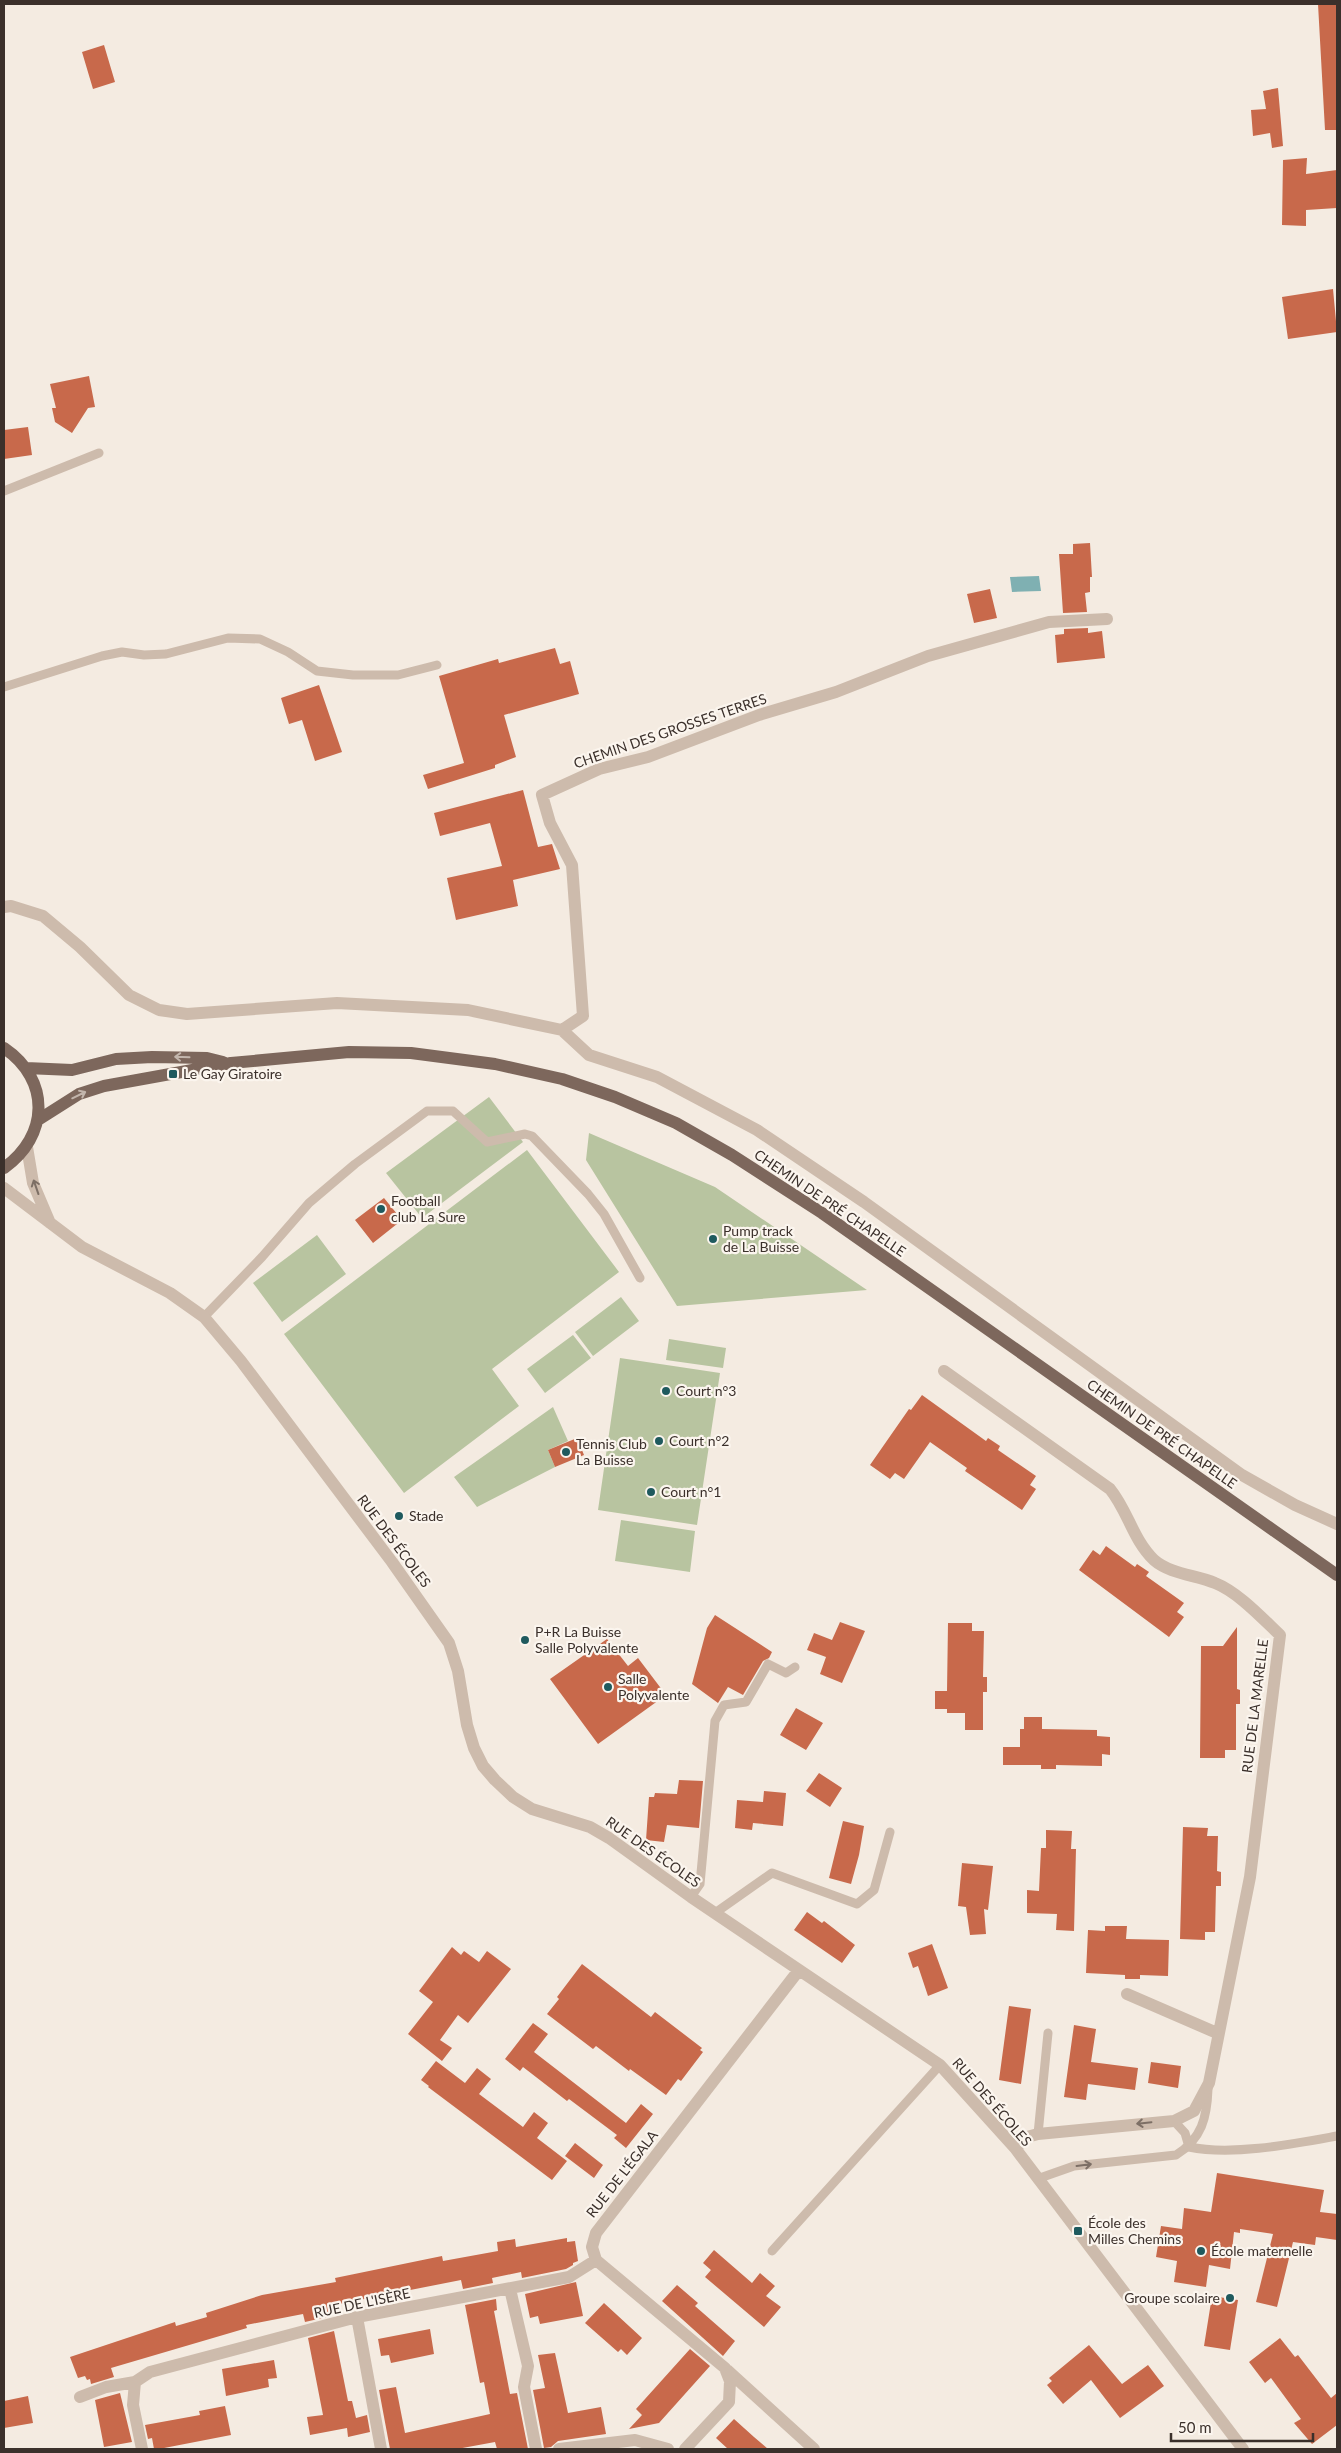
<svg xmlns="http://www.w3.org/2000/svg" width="1341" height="2453" font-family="Lato,sans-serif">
<rect width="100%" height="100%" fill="#f4ebe1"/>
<path fill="#b8c4a0" d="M 489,1097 L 523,1142 L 422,1218 L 386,1173 Z
M 589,1133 L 715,1187 L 867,1290 L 677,1306 L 586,1160 Z
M 527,1150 L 619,1272 L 492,1369 L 519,1406 L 404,1493 L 284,1334 Z
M 317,1235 L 346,1274 L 282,1322 L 253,1283 Z
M 621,1297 L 639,1321 L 593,1356 L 575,1332 Z
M 573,1335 L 591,1358 L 545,1393 L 527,1369 Z
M 669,1339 L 726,1348 L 723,1368 L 666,1360 Z
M 620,1358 L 720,1373 L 697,1525 L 598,1510 Z
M 553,1407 L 568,1441 L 548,1450 L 555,1467 L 477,1507 L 454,1477 Z
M 621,1520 L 695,1531 L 690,1572 L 615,1561 Z"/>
<path fill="#7fb0b2" d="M 1039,576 L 1041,591 L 1012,592 L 1010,577 Z"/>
<path fill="#c8694b" d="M 1318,4 L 1337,4 L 1337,130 L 1325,130 Z
M 104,45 L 115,82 L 93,89 L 82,52 Z
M 1278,88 L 1283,146 L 1272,148 L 1270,133 L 1253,136 L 1251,110 L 1266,109 L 1263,91 Z
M 1307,158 L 1306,174 L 1337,170 L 1337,208 L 1306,210 L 1306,226 L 1282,225 L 1283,160 Z
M 1333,289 L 1337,332 L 1288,339 L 1282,297 Z
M 89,376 L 95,407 L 88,408 L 72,433 L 55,422 L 52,408 L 56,408 L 50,384 Z
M 28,427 L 32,455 L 4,459 L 4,430 Z
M 1090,543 L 1092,577 L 1090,577 L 1090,592 L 1085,593 L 1087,612 L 1063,613 L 1059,554 L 1073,554 L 1073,544 Z
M 990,589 L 997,618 L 974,623 L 967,594 Z
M 1088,628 L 1088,633 L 1102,631 L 1105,658 L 1057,663 L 1055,635 L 1064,634 L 1064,629 Z
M 555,648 L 560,664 L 570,661 L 579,694 L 504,715 L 516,757 L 495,765 L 495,768 L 428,789 L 423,775 L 464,763 L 439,676 L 498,659 L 499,663 Z
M 319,685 L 342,752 L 315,761 L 302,720 L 289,724 L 281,698 Z
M 523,790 L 538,847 L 552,844 L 560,869 L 513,880 L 518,906 L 456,920 L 447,878 L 502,866 L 490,823 L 440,836 L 434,813 Z
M 384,1198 L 402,1220 L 373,1243 L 355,1220 Z
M 922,1395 L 986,1441 L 988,1438 L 1000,1446 L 998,1450 L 1036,1476 L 1030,1485 L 1036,1489 L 1022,1510 L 965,1471 L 967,1468 L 930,1442 L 904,1479 L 895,1473 L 890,1479 L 870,1465 L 909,1409 L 911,1410 Z
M 577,1438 L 584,1455 L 555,1467 L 548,1450 Z
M 1106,1546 L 1135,1567 L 1137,1564 L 1149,1572 L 1146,1576 L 1184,1603 L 1177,1612 L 1184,1617 L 1169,1637 L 1079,1570 L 1093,1550 L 1100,1555 Z
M 715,1615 L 772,1652 L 769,1658 L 763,1661 L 743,1695 L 728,1687 L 718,1703 L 692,1684 L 707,1628 Z
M 840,1622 L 865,1631 L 842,1683 L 820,1674 L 826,1657 L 807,1650 L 814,1633 L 832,1640 Z
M 948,1623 L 972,1623 L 972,1631 L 984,1631 L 983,1677 L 987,1677 L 987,1692 L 983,1692 L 983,1730 L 965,1730 L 965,1713 L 947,1713 L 947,1709 L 935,1709 L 935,1691 L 947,1691 Z
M 1237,1627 L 1237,1689 L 1240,1690 L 1240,1704 L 1236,1704 L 1236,1750 L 1225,1750 L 1225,1758 L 1200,1758 L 1201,1646 L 1223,1646 Z
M 607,1639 L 628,1666 L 638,1658 L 666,1695 L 598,1744 L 550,1679 Z
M 796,1708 L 823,1723 L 806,1750 L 780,1735 Z
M 1024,1717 L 1042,1717 L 1042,1729 L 1097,1730 L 1097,1736 L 1110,1737 L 1110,1755 L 1102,1754 L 1102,1766 L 1056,1765 L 1056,1769 L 1041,1769 L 1041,1765 L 1003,1765 L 1003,1747 L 1020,1747 L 1020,1729 L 1024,1729 Z
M 819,1773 L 842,1788 L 830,1807 L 806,1791 Z
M 679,1780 L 703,1781 L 699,1828 L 667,1825 L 664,1842 L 646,1840 L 649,1797 L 654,1797 L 655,1793 L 677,1794 Z
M 764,1791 L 786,1793 L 783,1826 L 753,1823 L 752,1830 L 735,1828 L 737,1800 L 763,1802 Z
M 843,1821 L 864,1826 L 859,1855 L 851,1884 L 829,1878 Z
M 1183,1827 L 1208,1828 L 1207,1836 L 1218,1836 L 1217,1871 L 1221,1872 L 1221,1886 L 1216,1886 L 1215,1932 L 1205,1932 L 1205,1940 L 1180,1939 Z
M 1046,1830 L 1072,1831 L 1071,1849 L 1076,1849 L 1074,1931 L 1056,1930 L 1057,1914 L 1027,1913 L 1027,1890 L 1039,1891 L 1041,1848 L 1046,1848 Z
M 962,1863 L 993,1866 L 988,1910 L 984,1909 L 986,1934 L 970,1935 L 966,1907 L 958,1906 Z
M 807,1912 L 822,1923 L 824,1921 L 855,1945 L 842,1963 L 794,1930 Z
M 1105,1926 L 1127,1926 L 1126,1939 L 1169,1940 L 1168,1976 L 1140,1975 L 1140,1979 L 1125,1979 L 1125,1975 L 1086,1973 L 1088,1930 L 1105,1931 Z
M 932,1944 L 948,1988 L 928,1996 L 918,1966 L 913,1968 L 908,1953 Z
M 452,1947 L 461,1955 L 464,1951 L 479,1962 L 487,1951 L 511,1969 L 468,2023 L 458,2015 L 440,2040 L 452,2048 L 442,2061 L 408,2034 L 433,2002 L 419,1991 Z
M 582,1964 L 651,2017 L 655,2012 L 702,2048 L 700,2050 L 703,2052 L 681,2081 L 678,2079 L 666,2095 L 630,2069 L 629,2071 L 596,2046 L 593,2049 L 547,2014 L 559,1999 L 557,1997 Z
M 1009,2006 L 1031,2009 L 1021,2084 L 999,2080 Z
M 533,2023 L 548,2034 L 534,2052 L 626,2123 L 641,2104 L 653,2114 L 626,2148 L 614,2138 L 617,2135 L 569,2099 L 567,2101 L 523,2067 L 520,2071 L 505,2059 Z
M 1074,2025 L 1096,2029 L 1091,2062 L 1138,2068 L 1135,2090 L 1088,2084 L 1086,2100 L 1064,2097 Z
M 436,2061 L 465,2083 L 477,2068 L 491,2079 L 479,2094 L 523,2127 L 534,2112 L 548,2123 L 537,2138 L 567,2161 L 552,2180 L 428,2087 L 429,2086 L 421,2080 Z
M 1151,2062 L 1181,2066 L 1178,2088 L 1148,2083 Z
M 575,2143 L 603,2165 L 594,2178 L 565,2156 Z
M 1217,2173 L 1324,2190 L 1320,2212 L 1337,2214 L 1337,2240 L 1316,2237 L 1315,2245 L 1293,2242 L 1277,2307 L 1256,2302 L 1273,2234 L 1240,2229 L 1240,2233 L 1234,2232 L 1230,2269 L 1209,2265 L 1206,2287 L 1174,2282 L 1177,2261 L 1156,2257 L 1161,2226 L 1182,2229 L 1184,2208 L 1211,2212 Z
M 567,2238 L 567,2242 L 575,2241 L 578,2261 L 573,2263 L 573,2265 L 566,2269 L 522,2278 L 521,2272 L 492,2278 L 493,2283 L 463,2289 L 461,2280 L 329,2306 L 331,2316 L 305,2322 L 303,2314 L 246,2325 L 247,2328 L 111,2368 L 114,2377 L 91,2384 L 90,2379 L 87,2380 L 85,2376 L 78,2378 L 70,2357 L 175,2322 L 176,2326 L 207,2317 L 206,2313 L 262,2295 L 336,2282 L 335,2278 L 442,2256 L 443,2261 L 498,2251 L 497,2242 L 515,2239 L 516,2247 Z
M 714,2250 L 752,2283 L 760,2273 L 775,2286 L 766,2296 L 781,2307 L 764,2327 L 705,2277 L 711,2270 L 703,2263 Z
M 576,2282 L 583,2316 L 540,2324 L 538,2316 L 530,2318 L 525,2294 Z
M 677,2285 L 698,2303 L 695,2306 L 735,2341 L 723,2356 L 662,2301 Z
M 1212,2296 L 1238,2300 L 1230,2350 L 1204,2346 Z
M 496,2299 L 497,2310 L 494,2311 L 510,2394 L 517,2393 L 528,2449 L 497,2449 L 495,2442 L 457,2449 L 390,2449 L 379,2390 L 396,2387 L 405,2433 L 490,2414 L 484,2382 L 480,2383 L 465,2305 Z
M 604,2303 L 642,2338 L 627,2355 L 621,2349 L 618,2352 L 585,2323 Z
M 430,2329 L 434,2354 L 391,2363 L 389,2355 L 381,2356 L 378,2339 Z
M 334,2331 L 348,2401 L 352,2401 L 356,2418 L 367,2415 L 370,2432 L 348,2437 L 347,2428 L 310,2435 L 307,2417 L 323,2415 L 308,2338 Z
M 1280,2338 L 1295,2357 L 1298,2355 L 1331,2398 L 1337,2393 L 1337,2425 L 1312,2444 L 1294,2423 L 1301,2419 L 1271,2378 L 1265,2383 L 1249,2362 Z
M 1089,2345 L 1122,2384 L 1148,2365 L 1164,2386 L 1120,2418 L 1091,2380 L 1063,2404 L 1047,2385 L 1052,2381 L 1049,2378 Z
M 690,2349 L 710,2366 L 659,2423 L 629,2429 L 642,2415 L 636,2409 Z
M 555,2353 L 568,2413 L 601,2407 L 606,2434 L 558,2441 L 551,2447 L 544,2448 L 533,2390 L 545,2388 L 538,2355 Z
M 274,2360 L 277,2378 L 268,2379 L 269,2387 L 226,2396 L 222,2369 Z
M 120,2393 L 132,2442 L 104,2447 L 95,2400 Z
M 28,2396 L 33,2423 L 4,2428 L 4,2401 Z
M 225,2406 L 231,2435 L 159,2449 L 154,2449 L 152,2438 L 148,2439 L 145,2425 L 200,2415 L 199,2411 Z
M 734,2419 L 754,2437 L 768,2449 L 728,2449 L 716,2438 Z"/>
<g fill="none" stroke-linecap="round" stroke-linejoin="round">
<path stroke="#cdbbac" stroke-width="9" d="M 4,491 L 99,453
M 4,687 L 102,656 L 122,652 L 144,655 L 166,654 L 228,638 L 260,639 L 288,652 L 317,671 L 353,675 L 398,675 L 437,665
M 204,1317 L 262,1257 L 309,1203 L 355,1164 L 427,1111 L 453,1111 L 487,1142 L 525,1134 L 532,1136 L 588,1194 L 604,1214 L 640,1278
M 691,1897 L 700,1884 L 715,1721 L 724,1705 L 746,1702 L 768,1664 L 786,1673 L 795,1667
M 715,1913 L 772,1873 L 857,1904 L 874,1890 L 890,1832
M 1174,2121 L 1185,2133 L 1189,2147 C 1233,2156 1293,2144 1337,2136
M 1038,2134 L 1048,2033
M 1037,2179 L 1074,2166 L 1176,2155 C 1202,2139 1207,2117 1208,2089
M 772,2251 L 940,2065"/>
<path stroke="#cdbbac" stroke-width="12" d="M 4,907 L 11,906 L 43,916 L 80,947 L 129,995 L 159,1010 L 187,1014 L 337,1003 L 468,1010 L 562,1030 L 583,1016 L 572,865 L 550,823 L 542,795 L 599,769 L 648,757 L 759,715 L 836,692 L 928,656 L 1049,622 L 1107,619
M 562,1030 L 589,1055 L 657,1077 L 757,1130 L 864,1202 L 1242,1475 L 1295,1505 L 1337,1524
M 27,1147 L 33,1183 L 50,1223
M 4,1188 L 82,1247 L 170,1293 L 204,1317 L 241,1361 L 392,1562 L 449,1643 L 458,1671 L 467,1725 L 474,1748 L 483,1766 L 495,1780 L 513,1797 L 532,1809 L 590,1827 L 609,1838 L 691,1897 L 940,2065 L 1015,2148 L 1243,2449
M 944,1371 L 1110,1489 C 1128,1511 1133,1540 1154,1560 C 1170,1574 1196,1575 1215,1583 C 1238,1592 1262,1618 1280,1635 L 1250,1877 L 1209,2083 L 1194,2111 L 1174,2121 L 1038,2134 L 1027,2137 L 1015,2148
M 1127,1994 L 1217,2033
M 510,2289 L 528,2366 L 524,2387 L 536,2449
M 357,2317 L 381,2449
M 727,2370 L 814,2449
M 80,2397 L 106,2387 L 135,2382
M 142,2449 L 133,2405 L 135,2382 L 150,2372 L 357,2317 L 569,2277 L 596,2260
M 559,2449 L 635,2440 L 668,2449
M 685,2449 L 729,2402 L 730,2381 L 725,2368 L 596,2260 L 592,2247 L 596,2233 L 799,1970"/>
<path stroke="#7d675c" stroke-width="12" d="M 4,1048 C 51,1080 49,1136 4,1168
M 26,1068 L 72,1070 L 116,1059 L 152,1057 L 207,1058 L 223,1062
M 38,1120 L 79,1094 L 104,1086 L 231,1063 L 349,1052 L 411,1053 L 495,1064 L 562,1079 L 615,1097 L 676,1123 L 732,1155 L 822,1213 L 1337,1575"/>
</g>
<defs><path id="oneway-shaft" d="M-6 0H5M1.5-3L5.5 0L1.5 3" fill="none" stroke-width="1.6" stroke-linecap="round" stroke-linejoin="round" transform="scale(1.25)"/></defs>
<g stroke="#c2b5ac">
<use href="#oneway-shaft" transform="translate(182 1057) rotate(-178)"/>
<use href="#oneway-shaft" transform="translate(79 1095) rotate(-26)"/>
</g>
<g stroke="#7d6f65">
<use href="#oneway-shaft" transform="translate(36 1187) rotate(-109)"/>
<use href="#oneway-shaft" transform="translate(1144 2123) rotate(174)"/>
<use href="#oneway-shaft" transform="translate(1084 2165) rotate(-7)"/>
</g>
<g fill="#1f5a5e" stroke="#fbf5ee" stroke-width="2">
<rect x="168" y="1069" width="10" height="10" rx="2.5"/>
<circle cx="381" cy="1209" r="5"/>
<circle cx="713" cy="1239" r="5"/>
<circle cx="666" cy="1391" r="5"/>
<circle cx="659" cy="1441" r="5"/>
<circle cx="566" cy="1452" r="5"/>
<circle cx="651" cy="1492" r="5"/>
<circle cx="399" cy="1516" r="5"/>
<circle cx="525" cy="1640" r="5"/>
<circle cx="608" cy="1687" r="5"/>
<rect x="1073" y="2226" width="10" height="10" rx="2.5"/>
<circle cx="1201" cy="2251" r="5"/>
<circle cx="1230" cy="2298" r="5"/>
</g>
<g text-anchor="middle" stroke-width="4.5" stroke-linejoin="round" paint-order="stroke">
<g font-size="14" fill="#3b302b" stroke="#fbf5ee">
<text transform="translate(670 731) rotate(-19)" y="5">CHEMIN DES GROSSES TERRES</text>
<text transform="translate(830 1203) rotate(34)" y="5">CHEMIN DE PRÉ CHAPELLE</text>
<text transform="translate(1162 1434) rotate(35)" y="5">CHEMIN DE PRÉ CHAPELLE</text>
<text transform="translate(394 1541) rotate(53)" y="5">RUE DES ÉCOLES</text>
<text transform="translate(1255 1706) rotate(-83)" y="5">RUE DE LA MARELLE</text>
<text transform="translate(653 1852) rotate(35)" y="5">RUE DES ÉCOLES</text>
<text transform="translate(992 2102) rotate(49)" y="5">RUE DES ÉCOLES</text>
<text transform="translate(622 2174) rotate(-52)" y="5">RUE DE L'ÉGALA</text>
<text transform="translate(362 2303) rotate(-12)" y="5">RUE DE L'ISÈRE</text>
</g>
<g font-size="14" fill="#3b302b" stroke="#fbf5ee" text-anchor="start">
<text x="183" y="1079">Le Gay Giratoire</text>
<text x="391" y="1206">Football<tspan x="391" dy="16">club La Sure</tspan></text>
<text x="723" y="1236">Pump track<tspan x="723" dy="16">de La Buisse</tspan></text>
<text x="676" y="1396">Court n°3</text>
<text x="669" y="1446">Court n°2</text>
<text x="576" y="1449">Tennis Club<tspan x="576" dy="16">La Buisse</tspan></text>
<text x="661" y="1497">Court n°1</text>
<text x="409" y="1521">Stade</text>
<text x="535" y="1637">P+R La Buisse<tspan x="535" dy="16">Salle Polyvalente</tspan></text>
<text x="618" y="1684">Salle<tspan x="618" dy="16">Polyvalente</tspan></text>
<text x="1088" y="2228">École des<tspan x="1088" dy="16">Milles Chemins</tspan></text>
<text x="1211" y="2256">École maternelle</text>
<text x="1220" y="2303" text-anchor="end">Groupe scolaire</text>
</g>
</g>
<rect width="1341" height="2453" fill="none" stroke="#3b302b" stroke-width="10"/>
<path d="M1171 2433v8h142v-8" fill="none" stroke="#3b302b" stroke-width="2.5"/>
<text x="1178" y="2433" font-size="15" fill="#3b302b" stroke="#fbf5ee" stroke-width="4" paint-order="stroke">50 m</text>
</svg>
